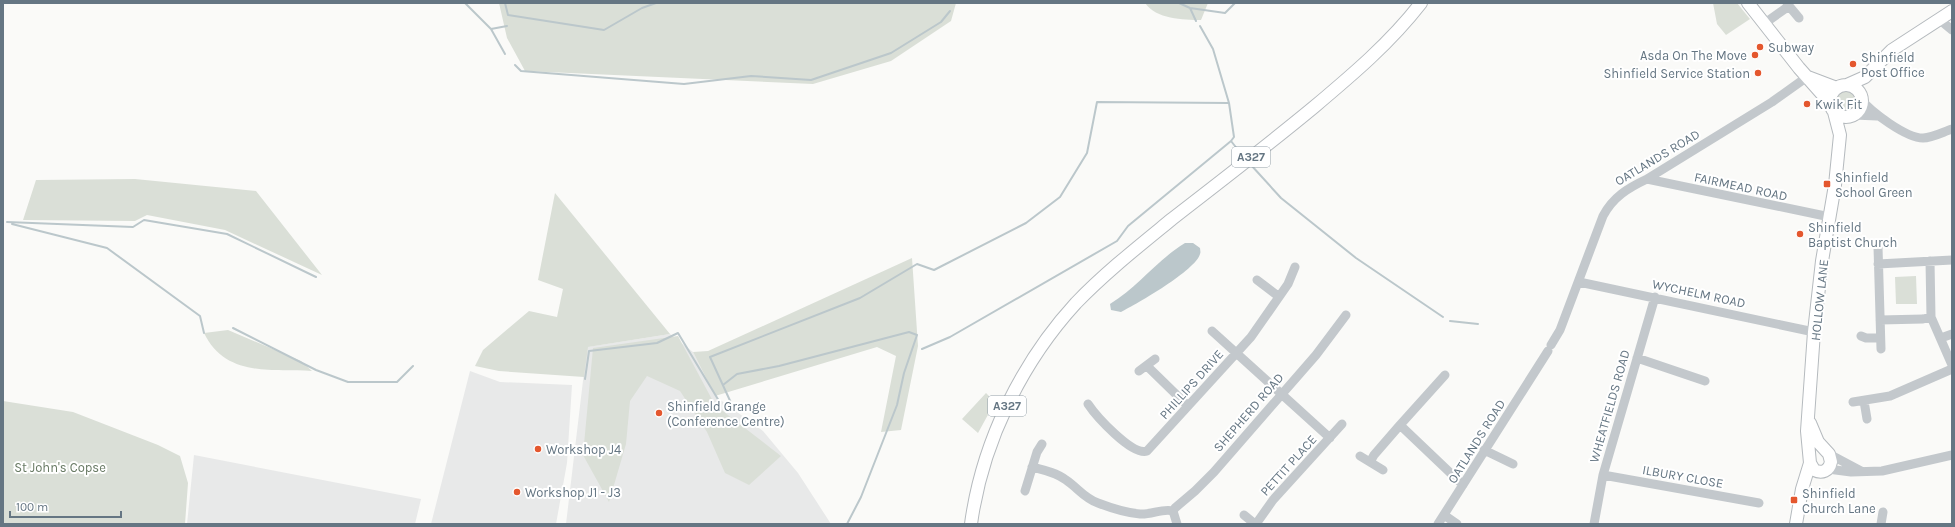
<svg xmlns="http://www.w3.org/2000/svg" width="1955" height="527" font-family="Karla,sans-serif">
<rect width="100%" height="100%" fill="#fafaf8"/>
<path fill="#e8e9e9" d="M 670,334 L 693,352 L 715,396 L 763,431 L 798,473 L 831,524 L 566,524 L 587,347 Z
M 470,371 L 500,382 L 572,385 L 567,463 L 556,524 L 431,524 Z
M 194,455 L 421,499 L 415,524 L 187,524 Z"/>
<path fill="#dadfd7" d="M 499,3 L 956,3 L 951,21 L 891,61 L 813,84 L 525,71 L 507,38 Z
M 1145,3 L 1208,3 L 1201,20 C 1183,20 1156,19 1145,3 Z
M 1713,3 L 1737,3 L 1750,19 L 1726,35 L 1717,24 Z
M1834 101a12 12 0 1 1 24 0a12 12 0 1 1-24 0Z
M 135,179 L 256,191 L 322,275 L 225,230 L 147,215 L 135,221 L 23,220 L 36,180 Z
M 555,193 L 670,334 L 588,347 L 584,377 L 499,371 L 475,366 L 483,350 L 529,311 L 557,317 L 563,289 L 538,280 Z
M 912,258 L 918,346 L 901,430 L 881,432 L 896,356 L 877,347 L 715,396 L 693,352 L 708,351 Z
M 1916,276 L 1917,304 L 1896,304 L 1895,277 Z
M 228,330 L 301,361 L 312,371 C 271,369 225,377 204,333 Z
M 678,336 L 715,405 L 781,456 L 749,485 L 725,473 L 707,432 L 680,391 L 647,376 L 630,401 L 626,444 L 609,502 L 583,455 L 593,348 Z
M 986,393 L 995,402 L 978,433 L 962,419 Z
M 3,401 L 73,412 L 158,445 L 180,456 L 188,483 L 185,524 L 3,524 Z"/>
<path fill="#bbc7cb" d="M 1185,243 L 1193,243 L 1200,248 C 1200,250 1201,252 1200,254 C 1196,270 1137,304 1121,312 L 1111,310 L 1110,304 C 1138,287 1157,260 1185,243 Z"/>
<g fill="none" stroke-linecap="round" stroke-linejoin="round">
<path stroke="#bbc7cb" stroke-width="2" d="M 465,3 L 491,29 L 505,54
M 505,3 L 508,15 L 604,30 L 642,8 L 656,3
M 1179,3 L 1190,8 L 1225,13 L 1235,3
M 1190,8 L 1196,21
M 491,29 L 507,26
M 515,65 L 521,71 L 684,84 L 751,76 L 811,80 L 891,53 L 941,22 L 950,11
M 1229,103 L 1234,137 L 1231,141 L 1242,155
M 1251,165 L 1281,198 L 1356,258 L 1443,317
M 7,222 L 133,227 L 144,220 L 227,234 L 316,277
M 12,224 L 107,248 L 200,316 L 204,333
M 1450,321 L 1478,324
M 233,328 L 316,370 L 348,382 L 397,382 L 413,366
M 922,349 L 950,337 L 1117,241 L 1128,226 L 1231,141
M 585,379 L 589,351 L 657,343 L 678,333 L 719,401
M 723,385 L 737,374 L 779,366 L 909,332 L 917,335 L 904,373 L 897,405 L 861,497 L 847,524
M 732,405 L 710,357 L 860,298 L 917,264 L 934,270 L 1026,223 L 1060,197 L 1087,153 L 1097,102 L 1229,103 L 1213,49 L 1200,26"/>
<g stroke="#b5babe" stroke-width="14">
<path id="major" d="M 1748,3 L 1799,68 L 1830,103
M 1808,77 L 1837,88
M 1847,85 L 1865,77 L 1892,50 L 1952,11
M1830 101a16 16 0 1 1 32 0a16 16 0 1 1-32 0Z
M 1810,463 L 1814,470 C 1822,474 1829,471 1831,462 L 1829,454 L 1818,442 L 1810,423
M 971,524 C 982,443 1021,363 1076,303 C 1106,272 1139,246 1172,219 C 1220,182 1268,145 1314,107 C 1352,75 1390,43 1421,3
M 1796,524 L 1802,489 L 1810,463 L 1807,431 L 1814,332 L 1822,261 L 1835,185 L 1840,135 L 1834,112"/>
</g>
<path stroke="#c3c8cc" stroke-width="9" d="M 1789,6 L 1799,18
M 1940,20 L 1952,30
M 1765,23 L 1789,6 L 1787,3
M 1861,99 C 1871,112 1906,138 1923,138 C 1932,138 1943,132 1952,129
M 1854,115 L 1877,116
M 1647,179 L 1830,217
M 1878,247 L 1881,349
M 1930,261 L 1931,317 L 1952,365
M 1878,264 L 1952,260
M 1257,280 L 1278,296
M 1579,282 L 1814,332
M 1880,320 L 1923,319 L 1931,317
M 1212,331 L 1330,438
M 1861,336 L 1866,338 L 1880,338
M 1941,338 L 1952,334
M 1551,345 L 1560,330 L 1603,216 C 1613,197 1628,188 1647,179 L 1772,102 L 1807,77
M 1637,358 L 1705,381
M 1147,366 L 1188,406
M 1139,371 L 1155,359
M 1864,401 L 1867,419
M 1853,402 L 1890,396 L 1952,369
M 1088,404 C 1096,416 1132,456 1147,451 L 1251,337 L 1288,284 L 1295,267
M 1400,425 L 1445,375
M 1484,450 L 1513,464
M 1829,454 L 1861,471
M 1360,456 L 1383,470
M 1370,462 L 1374,455 L 1400,425 L 1463,485
M 1032,467 C 1044,470 1057,473 1066,480 C 1078,488 1084,498 1098,503 C 1111,508 1127,513 1140,514 C 1151,515 1163,508 1173,511
M 1828,469 L 1851,472 L 1882,471 L 1952,455
M 1603,475 L 1759,503
M 1025,491 L 1037,452 L 1042,444
M 1244,515 L 1255,524
M 1444,515 L 1457,524
M 1177,524 L 1173,511 L 1175,508 L 1195,491 L 1214,472 L 1316,355 L 1346,315
M 1256,524 L 1273,500 L 1342,424
M 1438,524 L 1548,351
M 1594,524 L 1603,475 L 1655,297
M 1881,524 L 1883,512"/>
<use href="#major" stroke="#fff" stroke-width="12"/>
</g>
<g fill="#e4572e" stroke="#fff" stroke-width="1.5">
<circle cx="1760" cy="47" r="4"/>
<circle cx="1755" cy="55" r="4"/>
<circle cx="1853" cy="64" r="4"/>
<circle cx="1758" cy="73" r="4"/>
<circle cx="1807" cy="104" r="4"/>
<rect x="1823" y="180" width="8" height="8" rx="2"/>
<circle cx="1800" cy="234" r="4"/>
<circle cx="659" cy="413" r="4"/>
<circle cx="538" cy="449" r="4"/>
<circle cx="517" cy="492" r="4"/>
<rect x="1790" y="496" width="8" height="8" rx="2"/>
</g>
<g text-anchor="middle" stroke-width="4" stroke-linejoin="round" paint-order="stroke">
<g fill="#fff" stroke="#939fa8" stroke-width="1">
<rect x="1232" y="147" width="38" height="20" rx="3"/>
<rect x="988" y="396" width="38" height="20" rx="3"/>
</g>
<g font-size="12" font-weight="bold" fill="#657683">
<text x="1251" y="161">A327</text>
<text x="1007" y="410">A327</text>
</g>
<g font-size="13" fill="#657683" stroke="#fff" text-anchor="start">
<text x="1768" y="52">Subway</text>
<text x="1747" y="60" text-anchor="end">Asda On The Move</text>
<text x="1861" y="62">Shinfield<tspan x="1861" dy="15">Post Office</tspan></text>
<text x="1750" y="78" text-anchor="end">Shinfield Service Station</text>
<text x="1815" y="109">Kwik Fit</text>
<text x="1835" y="182">Shinfield<tspan x="1835" dy="15">School Green</tspan></text>
<text x="1808" y="232">Shinfield<tspan x="1808" dy="15">Baptist Church</tspan></text>
<text x="667" y="411">Shinfield Grange<tspan x="667" dy="15">(Conference Centre)</tspan></text>
<text x="546" y="454">Workshop J4</text>
<text x="525" y="497">Workshop J1 - J3</text>
<text x="1802" y="498">Shinfield<tspan x="1802" dy="15">Church Lane</tspan></text>
</g>
<g font-size="13" fill="#657683" stroke="#fff">
<text transform="translate(1657 157) rotate(-31)" y="5">OATLANDS ROAD</text>
<text transform="translate(1741 186) rotate(12)" y="5">FAIRMEAD ROAD</text>
<text transform="translate(1699 293) rotate(12)" y="5">WYCHELM ROAD</text>
<text transform="translate(1819 300) rotate(-84)" y="5">HOLLOW LANE</text>
<text transform="translate(1191 384) rotate(-48)" y="5">PHILLIPS DRIVE</text>
<text transform="translate(1609 406) rotate(-74)" y="5">WHEATFIELDS ROAD</text>
<text transform="translate(1248 412) rotate(-49)" y="5">SHEPHERD ROAD</text>
<text transform="translate(1476 441) rotate(-58)" y="5">OATLANDS ROAD</text>
<text transform="translate(1288 465) rotate(-48)" y="5">PETTIT PLACE</text>
<text transform="translate(1683 476) rotate(10)" y="5">ILBURY CLOSE</text>
</g>
<g font-size="13" fill="#687a64" stroke="#fff">
<text x="60" y="472">St John's Copse</text>
</g>
</g>
<rect width="1955" height="527" fill="none" stroke="#657683" stroke-width="8"/>
<path d="M10 511v6h111v-6" fill="none" stroke="#657683" stroke-width="2"/>
<text x="16" y="511" font-size="12" fill="#657683" stroke="#ffffff" stroke-width="3" paint-order="stroke">100 m</text>
</svg>
